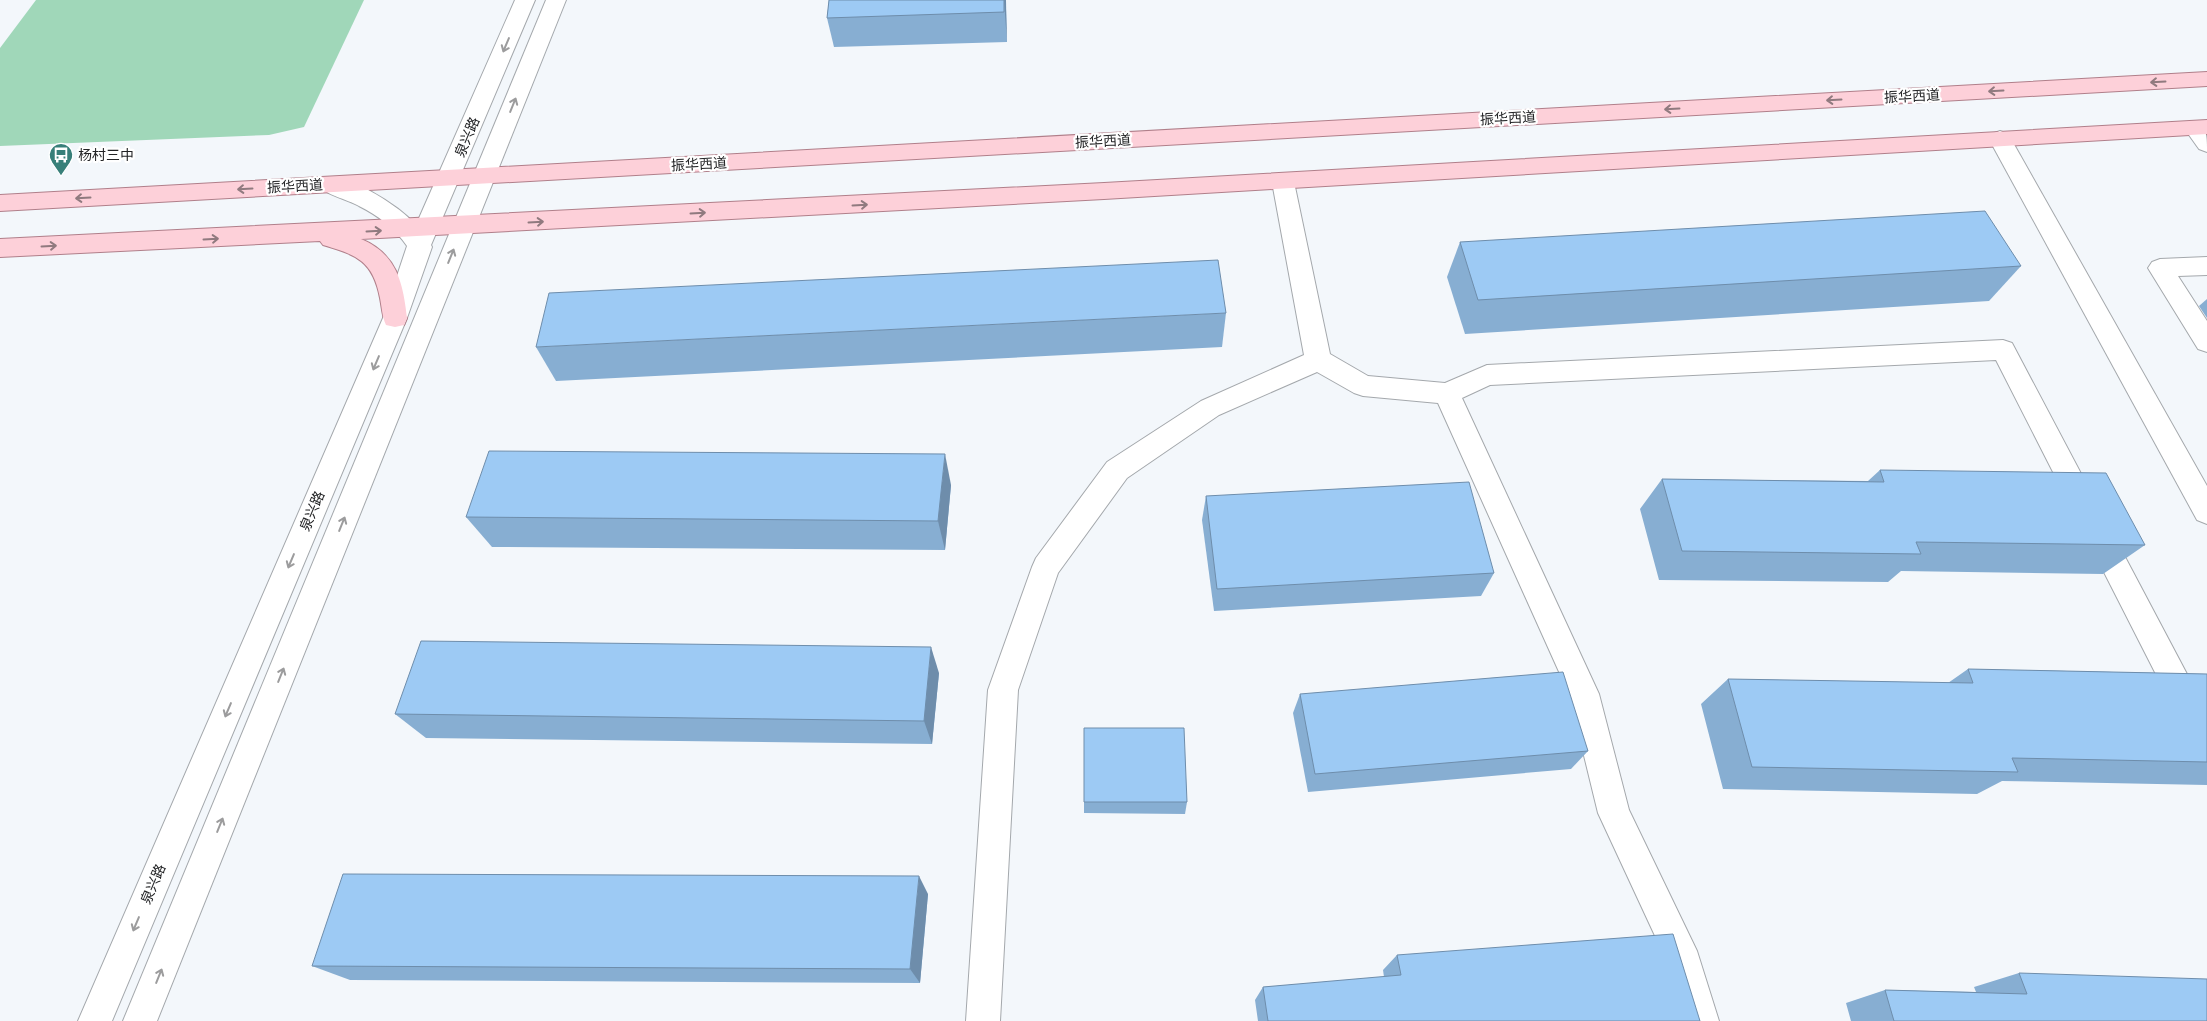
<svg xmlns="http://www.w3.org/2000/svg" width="2207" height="1021" font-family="'IBM Plex Serif','Noto Sans SC',serif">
<rect width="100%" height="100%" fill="#f3f7fb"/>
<!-- green -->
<polygon fill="#a0d7b9" points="36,0 364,0 304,127 269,135 0,146 0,48"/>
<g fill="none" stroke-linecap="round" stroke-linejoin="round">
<!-- minor casing -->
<g stroke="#a4a8ac" stroke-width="2">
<g id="minor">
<path d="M515 0H535L431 245 432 247 407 318 112 1021H78L383 318 407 246C395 228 377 215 359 206 347 199 324 195 318 184L321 178C346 171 399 206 416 225Z"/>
<polygon points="546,0 566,0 157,1021 123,1021"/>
<path d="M2195 121C2207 125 2207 137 2207 152L2199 149 2184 128 2187 123Z"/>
<polygon points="2000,131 2008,134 2011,139 2207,486 2207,524 2197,520 1989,139 1992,134"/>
<polygon points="1283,174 1291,176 1294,182 1330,354 1368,376 1445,383 1487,365 2003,340 2012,343 2207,712 2207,758 2196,753 1996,360 1490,385 1462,398 1599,694 1629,810 1697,951 1719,1021 1685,1021 1669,966 1598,813 1569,694 1438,403 1363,396 1354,393 1317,372 1219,415 1127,478 1058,573 1018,690 1000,1021 966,1021 988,690 1032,567 1036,558 1107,462 1201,401 1304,355 1272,182 1275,176"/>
<polygon points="2207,257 2207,275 2178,276 2207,321 2207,352 2198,349 2148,268 2152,262 2160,259"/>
</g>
</g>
<!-- major casing -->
<g stroke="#b07f8a" stroke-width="2">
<g id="major">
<polygon points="2207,72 2207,86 0,211 0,195"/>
<path d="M2207 120V134L1104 199 361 239C397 254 403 283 407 318L404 325 395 327 386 325C382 316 382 308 380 298 373 261 357 255 323 245L320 241 0 257V239L1104 183Z"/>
</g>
</g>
<!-- minor -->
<use href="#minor" fill="#fff" fill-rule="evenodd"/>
<!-- major -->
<use href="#major" fill="#fdd0d9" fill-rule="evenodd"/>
</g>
<!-- wall -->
<g fill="#87aed2">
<polygon points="829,0 1006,0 1007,42 834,47 827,18"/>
<polygon points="1460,242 2021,266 1989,301 1465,334 1447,277"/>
<polygon points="2207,299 2207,318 2199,306"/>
<polygon points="1226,313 1222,347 556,381 536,347"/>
<polygon points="1880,470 2145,545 2103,574 1901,571 1888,582 1659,580 1640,509 1662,479 1868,481"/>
<polygon points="951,485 945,550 492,547 466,517"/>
<polygon points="1206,496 1494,573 1481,596 1214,611 1202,520"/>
<polygon points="1968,669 2207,674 2207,785 2002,781 1977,794 1723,789 1701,704 1728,679 1948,683"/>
<polygon points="939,673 932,744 426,738 395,714"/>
<polygon points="1300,694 1588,751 1571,769 1308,792 1293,713"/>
<polygon points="1084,802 1187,802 1185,814 1084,813"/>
<polygon points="928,894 920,983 350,980 312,966"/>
<polygon points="1397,955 1700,1021 1258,1021 1255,1000 1263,987 1384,977 1383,970"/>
<polygon points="2019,973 2207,1021 1851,1021 1846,1003 1885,990 1976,992 1974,987"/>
</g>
<!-- shaded-wall -->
<g fill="#6e8dab">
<polygon points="1004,0 1006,0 1006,9 1007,42"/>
<polygon points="945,454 951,485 945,550 938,521"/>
<polygon points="931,647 939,673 932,744 924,721"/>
<polygon points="919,876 928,894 920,983 910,969"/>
</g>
<!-- building -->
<g fill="#9dcaf4" stroke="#6e8dab">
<polygon points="829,0 1004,0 1004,12 827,18"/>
<polygon points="1985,211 2021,266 1478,300 1460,242"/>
<polygon points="1218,260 1226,313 536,347 549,293"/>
<polygon points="489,451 945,454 938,521 466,517"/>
<polygon points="1880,470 2106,473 2145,545 1916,542 1921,554 1682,551 1662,479 1884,482"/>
<polygon points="1469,482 1494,573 1217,589 1206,496"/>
<polygon points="421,641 931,647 924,721 395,714"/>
<polygon points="1968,669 2207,674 2207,762 2012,758 2018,772 1752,767 1728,679 1973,683"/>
<polygon points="1563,672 1588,751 1315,774 1300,694"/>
<polygon points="1084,728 1184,728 1187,802 1084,802"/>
<polygon points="343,874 919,876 910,969 312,966"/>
<polygon points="1673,934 1700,1021 1268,1021 1263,987 1401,975 1397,955"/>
<polygon points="2019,973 2207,979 2207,1021 1894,1021 1885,990 2027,994"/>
</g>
<!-- one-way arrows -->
<defs><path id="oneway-shaft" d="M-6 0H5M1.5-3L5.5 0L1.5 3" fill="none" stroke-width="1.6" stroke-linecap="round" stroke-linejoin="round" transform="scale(1.25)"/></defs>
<g stroke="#9c9c9d">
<use href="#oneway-shaft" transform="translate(506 45) rotate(113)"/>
<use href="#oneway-shaft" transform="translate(513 105) rotate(-68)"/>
<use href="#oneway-shaft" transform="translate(451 256) rotate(-68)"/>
<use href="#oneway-shaft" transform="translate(376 363) rotate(113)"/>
<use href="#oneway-shaft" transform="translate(342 524) rotate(-68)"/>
<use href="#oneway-shaft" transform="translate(291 561) rotate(113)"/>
<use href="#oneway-shaft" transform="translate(281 675) rotate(-68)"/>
<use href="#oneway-shaft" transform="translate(228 710) rotate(113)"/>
<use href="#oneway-shaft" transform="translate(220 825) rotate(-68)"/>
<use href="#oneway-shaft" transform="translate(136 924) rotate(113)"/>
<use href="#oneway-shaft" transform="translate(159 976) rotate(-68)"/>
</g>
<g stroke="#907a7f">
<use href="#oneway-shaft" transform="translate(2158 82) rotate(177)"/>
<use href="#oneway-shaft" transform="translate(1996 91) rotate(177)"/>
<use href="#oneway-shaft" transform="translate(1834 100) rotate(177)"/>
<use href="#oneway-shaft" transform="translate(1672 109) rotate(177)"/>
<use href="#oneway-shaft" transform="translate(245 189) rotate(177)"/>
<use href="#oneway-shaft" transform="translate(83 198) rotate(177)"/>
<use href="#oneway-shaft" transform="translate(860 205) rotate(-3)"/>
<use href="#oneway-shaft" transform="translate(698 213) rotate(-3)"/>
<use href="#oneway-shaft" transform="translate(536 222) rotate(-3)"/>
<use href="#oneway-shaft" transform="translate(374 231) rotate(-3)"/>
<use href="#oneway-shaft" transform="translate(211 239) rotate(-3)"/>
<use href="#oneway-shaft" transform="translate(49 246) rotate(-3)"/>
</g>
<!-- icons -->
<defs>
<g id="bus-pin" transform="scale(1.25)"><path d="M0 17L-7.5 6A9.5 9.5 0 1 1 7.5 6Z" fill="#387f79" stroke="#fff"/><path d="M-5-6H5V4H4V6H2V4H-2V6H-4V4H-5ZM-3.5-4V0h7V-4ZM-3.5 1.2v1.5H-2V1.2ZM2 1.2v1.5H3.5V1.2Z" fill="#fff"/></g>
</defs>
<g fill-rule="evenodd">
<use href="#bus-pin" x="61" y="155"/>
</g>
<g text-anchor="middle" stroke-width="4.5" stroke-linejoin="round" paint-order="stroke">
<!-- street labels -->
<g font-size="14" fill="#222325" stroke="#fff">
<text transform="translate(1912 96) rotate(-3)" y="5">振华西道</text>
<text transform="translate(1508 118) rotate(-3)" y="5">振华西道</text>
<text transform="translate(467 137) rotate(-67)" y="5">泉兴路</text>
<text transform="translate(1103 141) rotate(-3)" y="5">振华西道</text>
<text transform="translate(699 164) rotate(-3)" y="5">振华西道</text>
<text transform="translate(295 186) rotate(-3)" y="5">振华西道</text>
<text transform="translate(312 511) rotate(-67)" y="5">泉兴路</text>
<text transform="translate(153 884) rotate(-67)" y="5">泉兴路</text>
</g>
<!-- poi labels -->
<g font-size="14" fill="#222325" stroke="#fff" text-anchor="start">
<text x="78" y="160">杨村三中</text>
</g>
</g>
</svg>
